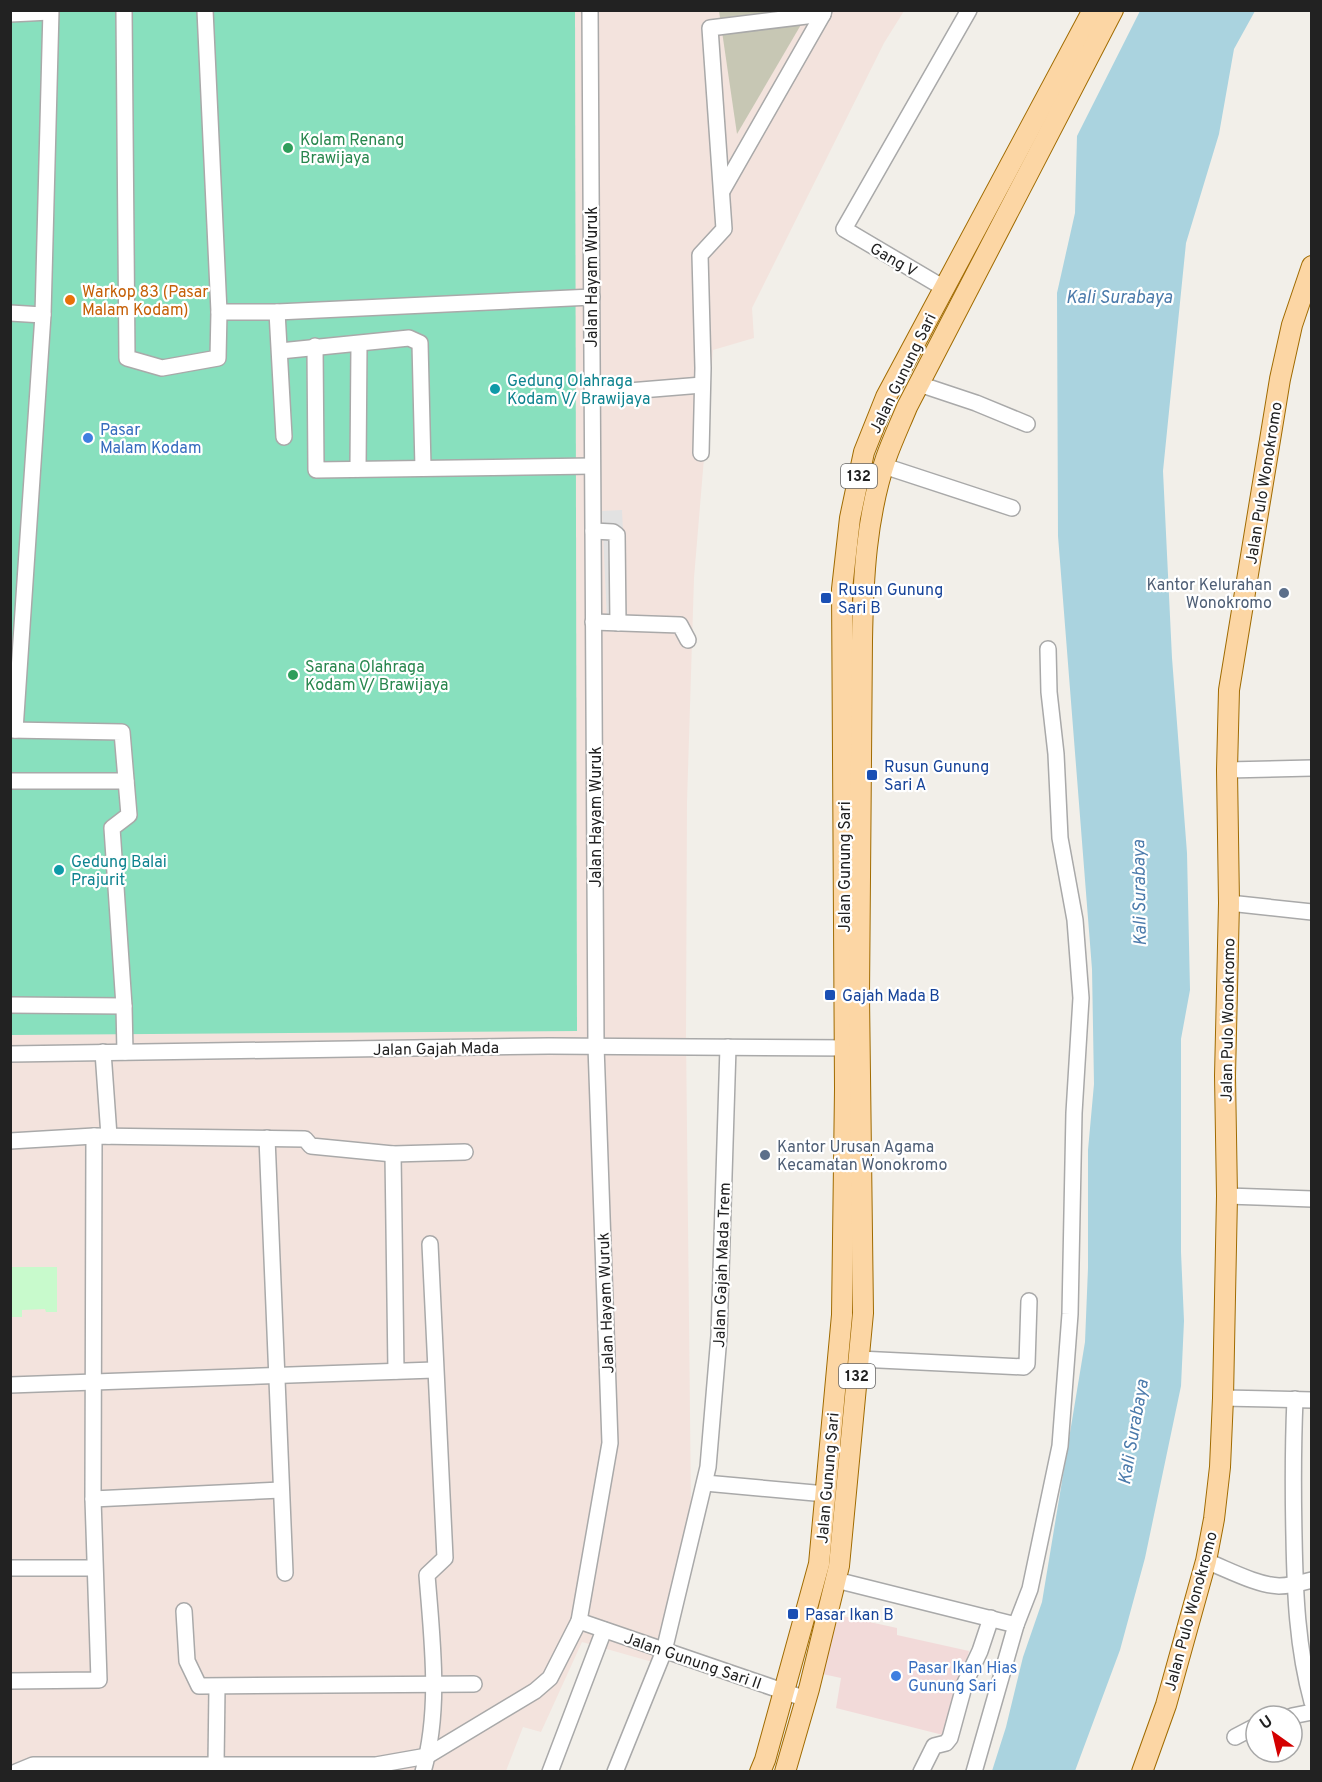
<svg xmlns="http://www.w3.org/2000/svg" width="1322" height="1782" font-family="Overpass,sans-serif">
<rect width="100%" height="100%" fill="#f2efe9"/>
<!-- commercial -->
<polygon fill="#f2dad9" points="833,1614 897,1628 897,1635 969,1651 947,1736 836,1708 841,1678 818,1673"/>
<!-- military -->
<polygon fill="#f3e3dd" points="11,11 904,11 884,43 752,308 754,338 713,350 694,578 687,802 686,1035 691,1509 663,1665 582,1642 541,1732 523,1727 506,1771 11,1772"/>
<!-- construction -->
<polygon fill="#c7c7b4" points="719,11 809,11 737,134"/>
<!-- park -->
<polygon fill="#c8facc" points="11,1267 57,1267 57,1312 46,1312 45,1309 22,1310 22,1317 11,1317"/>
<!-- pitch -->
<polygon fill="#88e0be" points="10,11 575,11 577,1031 11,1035"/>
<!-- parking -->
<polygon fill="#e2e2e2" points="622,510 627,619 607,620 602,511"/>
<!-- water -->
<polygon fill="#aad3df" points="1140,11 1255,11 1234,49 1219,134 1186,243 1163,471 1172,658 1187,853 1190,990 1181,1039 1181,1252 1184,1321 1181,1386 1145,1558 1120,1650 1075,1771 992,1771 1006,1727 1023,1657 1042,1602 1085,1342 1088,1268 1088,1150 1094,1084 1092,969 1058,536 1057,293 1075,213 1077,136"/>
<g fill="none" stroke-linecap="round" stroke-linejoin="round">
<!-- minor casing -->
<g stroke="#a9a9a9" stroke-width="18">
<g id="minor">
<polyline points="124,10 127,358 162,368 218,358 219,312 205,10"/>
<polyline points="10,14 50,12"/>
<polyline points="722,191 823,14"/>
<polyline points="944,288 844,229 969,10"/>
<polyline points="219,312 277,312 592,297"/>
<polyline points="277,312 284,437"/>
<polyline points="10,313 43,315"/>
<polyline points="315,346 316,470 592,466"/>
<polyline points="280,351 409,338 420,343 423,468"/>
<polyline points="919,384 976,403 1027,424"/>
<polyline points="592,394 702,385"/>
<polyline points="701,453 703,368 700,255 724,229 710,28 823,14 824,10"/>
<polyline points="884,466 1012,508"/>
<polyline points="358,469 359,345"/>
<polyline points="593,531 613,532 617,535 618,623"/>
<polyline points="593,622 680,625 688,640"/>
<polyline points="10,730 122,732 129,815 112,828 124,1006 125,1052"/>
<polyline points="15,730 43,315 51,10"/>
<polyline points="1227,770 1312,768"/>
<polyline points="10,781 126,781"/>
<polyline points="1229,903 1312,912"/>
<polyline points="10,1005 124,1006"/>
<polyline points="103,1052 109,1136"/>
<polyline points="10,1054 549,1046 853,1048"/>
<polyline points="267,1138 285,1573"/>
<polyline points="10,1141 94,1136 305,1139 311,1146 393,1154 465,1152"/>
<polyline points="393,1154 396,1371"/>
<polyline points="1227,1196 1312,1199"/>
<polyline points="859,1359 1024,1367 1027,1364 1029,1301"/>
<polyline points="10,1385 434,1370"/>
<polyline points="1223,1398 1312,1400"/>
<path d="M1295 1399C1293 1445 1293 1491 1294 1537 1295 1593 1297 1647 1312 1702"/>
<polyline points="705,1483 826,1494"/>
<polyline points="93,1499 281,1490"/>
<path d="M1206 1561C1227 1569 1256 1585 1279 1586 1290 1586 1301 1583 1312 1580"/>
<polyline points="10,1568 94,1568"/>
<polyline points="836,1580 1016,1625"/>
<polyline points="184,1611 187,1661 199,1686 474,1684"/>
<polyline points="579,1621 806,1699"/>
<polyline points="10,1681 99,1680 93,1499 94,1136"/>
<polyline points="1292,1716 1312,1712"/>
<polyline points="1235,1737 1256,1726"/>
<polyline points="216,1765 217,1687"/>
<polyline points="16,1772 33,1765 376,1765 427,1756 535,1691 550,1678 579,1621 610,1443 596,1046 590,10"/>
<path d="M423 1772C441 1708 432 1640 427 1575L445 1558 430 1244"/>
<polyline points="550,1772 604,1630"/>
<polyline points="615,1772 664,1651 708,1467 719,1336 728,1047"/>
<polyline points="921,1772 934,1746 946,1743 950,1738 965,1683 980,1651 991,1618"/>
<polyline points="974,1772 1016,1625 1030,1589 1060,1446 1070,1314 1074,1113 1081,998 1075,920 1060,838 1056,754 1049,692 1048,649"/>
</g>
</g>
<!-- major casing -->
<g stroke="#a06b00" stroke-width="22">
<g id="major">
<polyline points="760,1772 765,1760 819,1564 842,1315 845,1089 842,589 850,518 864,452 886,397 1093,10"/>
<path d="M785 1772 809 1689 839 1566 863 1313 859 996 862 641C863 579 866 517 886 458 892 441 900 424 907 407L1113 10"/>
<polyline points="1142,1772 1166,1705 1206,1561 1214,1519 1220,1467 1223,1398 1227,1196 1225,1076 1229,903 1227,770 1229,690 1280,379 1292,325 1312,266"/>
</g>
</g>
<!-- minor -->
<use href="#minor" stroke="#fff" stroke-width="15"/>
<!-- major -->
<use href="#major" stroke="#fcd6a4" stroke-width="20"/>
</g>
<!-- markers -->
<g fill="#2e9e5b" stroke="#fff" stroke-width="2">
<circle cx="288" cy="148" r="6"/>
<circle cx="293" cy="675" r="6"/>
</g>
<circle fill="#e8710a" stroke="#fff" stroke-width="2" cx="70" cy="300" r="6"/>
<g fill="#0f9aa8" stroke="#fff" stroke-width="2">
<circle cx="495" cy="389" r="6"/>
<circle cx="59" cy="870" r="6"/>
</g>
<g fill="#3f7fe0" stroke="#fff" stroke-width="2">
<circle cx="88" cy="438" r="6"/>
<circle cx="896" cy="1676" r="6"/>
</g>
<g fill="#5c6f8a" stroke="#fff" stroke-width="2">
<circle cx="1284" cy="593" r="6"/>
<circle cx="765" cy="1155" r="6"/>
</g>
<g fill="#1a4fb4" stroke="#fff" stroke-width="2">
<rect x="820" y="592" width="12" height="12" rx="3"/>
<rect x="866" y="769" width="12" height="12" rx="3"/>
<rect x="824" y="989" width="12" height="12" rx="3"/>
<rect x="787" y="1608" width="12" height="12" rx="3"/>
</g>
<g text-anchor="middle" stroke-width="4.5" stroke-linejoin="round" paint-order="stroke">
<!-- shield labels -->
<g fill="#fff" stroke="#646464" stroke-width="1.5">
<rect x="841" y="464" width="36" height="24" rx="4.5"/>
<rect x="839" y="1364" width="36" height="24" rx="4.5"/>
</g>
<g font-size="15" font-weight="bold" fill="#222">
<text x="859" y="481">132</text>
<text x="857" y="1381">132</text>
</g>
<!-- leisure labels -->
<g font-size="16" fill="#27864d" stroke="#fff" text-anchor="start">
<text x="300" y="145">Kolam Renang<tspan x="300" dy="18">Brawijaya</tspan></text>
<text x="305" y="672">Sarana Olahraga<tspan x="305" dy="18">Kodam V/ Brawijaya</tspan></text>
</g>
<!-- street labels -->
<g font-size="16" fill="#222" stroke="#fff">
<text transform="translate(894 259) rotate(30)" y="6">Gang V</text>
<text transform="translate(591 277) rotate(-90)" y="6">Jalan Hayam Wuruk</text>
<text transform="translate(902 373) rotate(-64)" y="6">Jalan Gunung Sari</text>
<text transform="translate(1263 483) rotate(-81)" y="6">Jalan Pulo Wonokromo</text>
<text transform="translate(595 817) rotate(-90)" y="6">Jalan Hayam Wuruk</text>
<text transform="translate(844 867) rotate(-90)" y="6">Jalan Gunung Sari</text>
<text transform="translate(1227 1020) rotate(-89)" y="6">Jalan Pulo Wonokromo</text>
<text transform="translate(436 1048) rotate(-1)" y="6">Jalan Gajah Mada</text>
<text transform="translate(721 1265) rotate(-88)" y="6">Jalan Gajah Mada Trem</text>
<text transform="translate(605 1303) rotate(-92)" y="6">Jalan Hayam Wuruk</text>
<text transform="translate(827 1478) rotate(-85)" y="6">Jalan Gunung Sari</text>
<text transform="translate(1190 1611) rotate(-75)" y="6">Jalan Pulo Wonokromo</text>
<text transform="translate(693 1660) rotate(19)" y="6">Jalan Gunung Sari II</text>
</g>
<!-- food labels -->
<g font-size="16" fill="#c56008" stroke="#fff" text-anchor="start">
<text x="82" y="297">Warkop 83 (Pasar<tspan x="82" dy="18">Malam Kodam)</tspan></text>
</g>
<!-- culture labels -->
<g font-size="16" fill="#0d838f" stroke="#fff" text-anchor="start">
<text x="507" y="386">Gedung Olahraga<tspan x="507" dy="18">Kodam V/ Brawijaya</tspan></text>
<text x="71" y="867">Gedung Balai<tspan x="71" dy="18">Prajurit</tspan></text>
</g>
<!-- shop labels -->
<g font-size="16" fill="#366cbe" stroke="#fff" text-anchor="start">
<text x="100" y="435">Pasar<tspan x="100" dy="18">Malam Kodam</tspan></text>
<text x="908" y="1673">Pasar Ikan Hias<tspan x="908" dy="18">Gunung Sari</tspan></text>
</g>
<!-- service labels -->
<g font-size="16" fill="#4e5e75" stroke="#fff" text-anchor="end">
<text x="1272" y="590">Kantor Kelurahan<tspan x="1272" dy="18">Wonokromo</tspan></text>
<text x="777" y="1152" text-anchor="start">Kantor Urusan Agama<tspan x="777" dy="18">Kecamatan Wonokromo</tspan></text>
</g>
<!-- transit labels -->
<g font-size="16" fill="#164399" stroke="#fff" text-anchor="start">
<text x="838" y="595">Rusun Gunung<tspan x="838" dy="18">Sari B</tspan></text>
<text x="884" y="772">Rusun Gunung<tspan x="884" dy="18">Sari A</tspan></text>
<text x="842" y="1001">Gajah Mada B</text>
<text x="805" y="1620">Pasar Ikan B</text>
</g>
<!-- water labels -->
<g font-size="18" font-style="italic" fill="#4a7aab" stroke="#fff">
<text x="1119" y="303">Kali Surabaya</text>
<text transform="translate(1139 893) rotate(-91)" y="6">Kali Surabaya</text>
<text transform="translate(1133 1432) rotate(-80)" y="6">Kali Surabaya</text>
</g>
</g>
<!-- border -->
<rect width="1322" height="1782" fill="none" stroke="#222222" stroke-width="24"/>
<!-- north arrow -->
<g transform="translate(1274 1734) rotate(326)"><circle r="28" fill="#ffffff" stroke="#a7a7a7" stroke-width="1.5"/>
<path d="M0-4.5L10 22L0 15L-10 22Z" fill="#d40000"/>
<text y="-9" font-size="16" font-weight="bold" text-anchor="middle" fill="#222222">U</text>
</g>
</svg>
